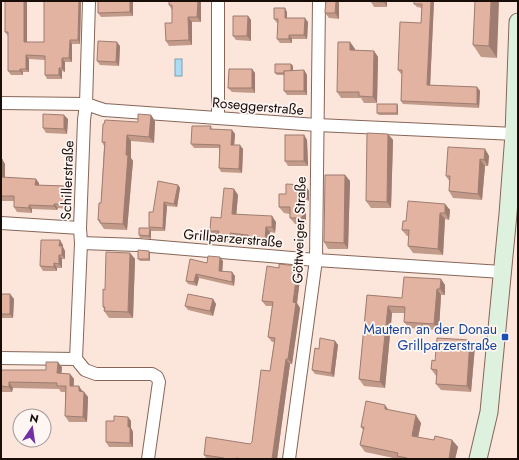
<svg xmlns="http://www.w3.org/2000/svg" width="519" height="460" font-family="Jost,sans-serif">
<rect width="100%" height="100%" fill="#fce6dc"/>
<!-- water -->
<rect fill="#abdcf3" stroke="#7f9eac" x="175" y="59" width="7" height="17"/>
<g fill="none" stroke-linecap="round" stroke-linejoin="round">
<!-- street casing -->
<g stroke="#866658" stroke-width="14">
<g id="street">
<polyline points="1,103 86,104 104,110 317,125 514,134"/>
<polyline points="218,117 218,1"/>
<polyline points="1,223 80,228"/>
<polyline points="81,243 138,245 316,260 502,272"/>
<polyline points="1,358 76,359 85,370 96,374 152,374 157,377 159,382 148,459"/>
<polyline points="76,359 81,243 80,228 84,120 86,104 89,1"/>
<polyline points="289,459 316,260 319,1"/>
</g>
</g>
<!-- secondary casing -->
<g stroke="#866658" stroke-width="19">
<polyline id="secondary" points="478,459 489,412 508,214 514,134 518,22"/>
</g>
<!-- street -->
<use href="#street" stroke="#fff" stroke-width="12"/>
<!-- secondary -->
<use href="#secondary" stroke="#def0de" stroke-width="17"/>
</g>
<!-- wall -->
<g fill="#c29a8a">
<polygon points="27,1 27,42 44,42 81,1 80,44 72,44 72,62 65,62 65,72 62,71 62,79 47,79 45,75 45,60 29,59 29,72 23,72 23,75 11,75 8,71 8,36 5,32"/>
<polygon points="133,1 133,16 101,17 98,13"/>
<polygon points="169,1 200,1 201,2 201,22 192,22 192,45 169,46 166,41 172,23 172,10 169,5"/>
<polygon points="326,1 387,1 387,7 374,7 371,2 339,2 339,19 329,18 325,13"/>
<polygon points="414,1 434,1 430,85 477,87 480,91 479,108 403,104 401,101 402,74 401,74 398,70 421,23 422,8 417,7 414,4"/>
<polygon points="475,1 497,58 481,57 473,45"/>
<polygon points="287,12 287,18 308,22 307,39 292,39 292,43 280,43 277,39 278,23 277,23 274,19"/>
<polygon points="248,16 251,20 251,41 236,40 233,36"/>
<polygon points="350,42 355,49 355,50 374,51 378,57 377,103 364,103 361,98 341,98 337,92"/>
<polygon points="120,46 119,66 100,65 97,61"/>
<polygon points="291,64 293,66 293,71 304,70 307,75 307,95 287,95 284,91 284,75 277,75 275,73"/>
<polygon points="252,69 255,73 255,93 232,92 228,88"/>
<polygon points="397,104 398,106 398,115 379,115 377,113"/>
<polygon points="151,115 155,121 154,143 131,141 131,158 133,161 127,230 104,229 98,220 101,203 104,146 102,142"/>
<polygon points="68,119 67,134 46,133 43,128"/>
<polygon points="211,126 212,129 232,130 235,134 234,145 243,149 242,173 221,172 219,168 219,148 194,148 191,144"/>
<polygon points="388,134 393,140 391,208 371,208 366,201"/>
<polygon points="304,135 307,140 308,166 288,166 285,161"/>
<polygon points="485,149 489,156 488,166 485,166 482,200 453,198 449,191 450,182 446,176"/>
<polygon points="1,159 2,159 5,164 5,178 39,183 39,185 65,186 69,191 68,209 58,208 57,210 32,209 32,213 17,212 14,207 14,201 1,201"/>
<polygon points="345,175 350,181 348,249 328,249 324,242"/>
<polygon points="178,185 180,188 177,207 167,206 165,231 151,231 151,239 140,238 139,235 150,228 149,227 153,212"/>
<polygon points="305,185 309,191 309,201 306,200 306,224 295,224 290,218 290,214 284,213 279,207 286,194"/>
<polygon points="234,189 238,195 236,214 276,222 275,233 270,232 269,246 251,244 248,240 234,239 234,243 222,241 219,237 213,236 210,231 221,218"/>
<polygon points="445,204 450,210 449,220 445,219 443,255 413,253 408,246 409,236 407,236 402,230 406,221"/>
<polygon points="63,245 63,247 65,251 65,259 62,259 62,268 57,268 57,271 43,271 40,266"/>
<polygon points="130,253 135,259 133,318 109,318 104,311 104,309 103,307 105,290"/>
<polygon points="150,254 150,261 140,261 138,259"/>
<polygon points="223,261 222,271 235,276 234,286 199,278 197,286 188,284 186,281 207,263"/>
<polygon points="298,266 301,271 297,303 300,308 292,364 290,364 277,459 207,459 204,455 250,444 252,442 270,371 274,342 272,342 268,337 272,306 266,306 262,301 279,268"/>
<polygon points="441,279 445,285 445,295 441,295 439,330 409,328 404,322 405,313 392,313 385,388 364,386 359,379 367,295 402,298"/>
<polygon points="1,294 10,294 14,299 13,318 1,318"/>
<polygon points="213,299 216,304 213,316 188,310 185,306"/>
<polygon points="335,341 338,345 334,377 315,374 312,370 319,349"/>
<polygon points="475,346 471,392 441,390 436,384 437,376 436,376 431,369 435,361"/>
<polygon points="62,367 61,373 70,374 74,379 74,386 83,391 88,397 87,422 69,422 65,416 65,392 61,392 59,389 13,388 12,392 1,392 1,370 46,370"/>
<polygon points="389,410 421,423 418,437 434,440 452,440 458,447 455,459 398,459 365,452 360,445 363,430 361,427"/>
<polygon points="128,417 131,421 131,428 133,432 133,447 109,447 106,442 114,421"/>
</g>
<!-- shaded-wall -->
<g fill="#9e7d70">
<polygon points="24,1 27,1 27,45 24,42"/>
<polygon points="79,1 81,1 80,44 78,40"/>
<polygon points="130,1 133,1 133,16 130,12"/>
<polygon points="198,1 200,1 201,2 201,22 197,17"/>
<polygon points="336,1 339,1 339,19 335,13"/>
<polygon points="384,1 387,1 387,7 384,2"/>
<polygon points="431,1 434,1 430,88 427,85"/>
<polygon points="491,1 499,1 497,58 489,46"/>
<polygon points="285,8 287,12 287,22 285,18"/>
<polygon points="248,16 251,20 251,41 247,36"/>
<polygon points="188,17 192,22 192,45 189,40"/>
<polygon points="305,18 308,22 307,39 304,35"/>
<polygon points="289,35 292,39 292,43 289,39"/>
<polygon points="70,40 72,44 72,62 69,58"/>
<polygon points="117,42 120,46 119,66 116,62"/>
<polygon points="350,42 355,49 355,56 350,50"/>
<polygon points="374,51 378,57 377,103 373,97"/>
<polygon points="26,55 29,59 29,72 26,69"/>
<polygon points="62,58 65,62 65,72 62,68"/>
<polygon points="291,64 293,66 293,75 291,73"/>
<polygon points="59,68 62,71 62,79 59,75"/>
<polygon points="20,69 23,72 23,75 20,71"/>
<polygon points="252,69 255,73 255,93 252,88"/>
<polygon points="304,70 307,75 307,95 304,91"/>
<polygon points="477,87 480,91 479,108 477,104"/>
<polygon points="397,104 398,106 398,115 397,113"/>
<polygon points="64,115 68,119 67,134 64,129"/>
<polygon points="151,115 155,121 154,143 149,137"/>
<polygon points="232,130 235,134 234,148 231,145"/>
<polygon points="388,134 393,140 391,208 387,202"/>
<polygon points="127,135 131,141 131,158 133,161 127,230 123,224"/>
<polygon points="304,135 307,140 308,166 304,161"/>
<polygon points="240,145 243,149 242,173 239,169"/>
<polygon points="485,149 489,156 488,166 484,160"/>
<polygon points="2,159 5,164 5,182 2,177"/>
<polygon points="480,159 485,166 482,200 478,194"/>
<polygon points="345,175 350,181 348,249 344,243"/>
<polygon points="36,179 39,183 39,190 35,185"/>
<polygon points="178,185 180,188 177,207 174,204"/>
<polygon points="305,185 309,191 309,201 305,194"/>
<polygon points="65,186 69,191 68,209 64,204"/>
<polygon points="234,189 238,195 236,219 232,214"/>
<polygon points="302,194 306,200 306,224 302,218"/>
<polygon points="164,202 167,206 165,231 163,228"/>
<polygon points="54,204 58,208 57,210 54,206"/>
<polygon points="445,204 450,210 449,220 445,213"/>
<polygon points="29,205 32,209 32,213 29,208"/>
<polygon points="440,213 445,219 443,255 438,249"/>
<polygon points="272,216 276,222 275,233 272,227"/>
<polygon points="266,227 270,232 269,246 265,240"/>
<polygon points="150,228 151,231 151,239 149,236"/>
<polygon points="230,233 234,239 234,243 230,237"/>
<polygon points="60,240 63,245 63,247 65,251 65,259 62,255 59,246"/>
<polygon points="149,251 150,254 150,261 149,259"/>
<polygon points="130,253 135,259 133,318 128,312"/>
<polygon points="59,255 62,259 62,268 59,264"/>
<polygon points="220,257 223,261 222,275 219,271"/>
<polygon points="54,263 57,268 57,271 54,267"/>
<polygon points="298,266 301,271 297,303 300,308 292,364 288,359 293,302"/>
<polygon points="232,272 235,276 234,286 232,282"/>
<polygon points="196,274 199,278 197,286 194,282"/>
<polygon points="441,279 445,285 445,295 440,289"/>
<polygon points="437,289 441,295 439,330 434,324"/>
<polygon points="10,294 14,299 13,318 10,314"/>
<polygon points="213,299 216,304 213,316 210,311"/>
<polygon points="388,306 392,313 385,388 380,382"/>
<polygon points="470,340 475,346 471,392 467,386"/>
<polygon points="335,341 338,345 334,377 331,373"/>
<polygon points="286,359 290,364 277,459 272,459"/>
<polygon points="58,362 62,367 61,379 57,373"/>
<polygon points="70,374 74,379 73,391 70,386"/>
<polygon points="9,382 13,388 12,392 9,387"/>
<polygon points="79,386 83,392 79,391"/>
<polygon points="84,392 88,397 87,422 83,417"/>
<polygon points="385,405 390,412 385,409"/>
<polygon points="416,415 421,423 417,443 412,436"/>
<polygon points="128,417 131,421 131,428 133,432 133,447 130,443 128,427"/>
<polygon points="452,440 458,447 455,459 449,459"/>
</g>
<!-- building -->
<g fill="#e1b3a0" stroke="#9e7d70">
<polygon points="5,1 24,1 24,42 44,42 44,1 79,1 78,40 70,40 69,58 62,58 62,68 59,68 59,75 45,75 45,56 26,55 26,69 20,69 20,71 8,71 8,32 5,32"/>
<polygon points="98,1 130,1 130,12 98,13"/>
<polygon points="169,1 198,1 197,17 188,17 189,40 166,41 165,23 172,23 172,5 169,5"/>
<polygon points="326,1 336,1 335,13 325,13"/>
<polygon points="370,1 384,1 384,2"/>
<polygon points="414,1 431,1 427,85 477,87 477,104 401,101 402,70 398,70 400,22 421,23 422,4 414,4"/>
<polygon points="475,1 491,1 489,46 473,45"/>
<polygon points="274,8 285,8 285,18 305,18 304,35 289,35 289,39 277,39 278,19 274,19"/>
<polygon points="233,16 248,16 247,36 233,36"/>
<polygon points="98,41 117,42 116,62 97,61"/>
<polygon points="338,42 350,42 350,50 374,51 373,97 359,96 359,92 337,92"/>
<polygon points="275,64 291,64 291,71 284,71 284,73 275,73"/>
<polygon points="229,69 252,69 252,88 228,88"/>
<polygon points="304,70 304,91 284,91 284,71"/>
<rect x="377" y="104" width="20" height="9"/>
<polygon points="43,114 64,115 64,129 43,128"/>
<polygon points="138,114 151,115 149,137 127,135 126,155 128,155 123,224 100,223 100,220 98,220 99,203 101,203 105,142 102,142 103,124 104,124 105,120 138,122"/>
<polygon points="192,126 211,126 210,129 232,130 231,145 240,145 239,169 219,168 220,145 191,144"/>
<polygon points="367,133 388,134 387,202 366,201"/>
<rect x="285" y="135" width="19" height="26"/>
<polygon points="448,147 485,149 484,160 480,159 478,194 449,191 450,176 446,176"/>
<polygon points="1,159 2,159 2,177 36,179 35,185 65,186 64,204 54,204 54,206 29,205 29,208 14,207 14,196 1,196"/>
<polygon points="325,175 345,175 344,243 324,242"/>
<polygon points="158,181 178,185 174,204 164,202 163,228 149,227 149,212 153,212"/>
<polygon points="286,184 305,185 305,194 302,194 302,218 290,218 290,207 279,207 279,194 286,194"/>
<polygon points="224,188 234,189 232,214 272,216 272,227 266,227 265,240 248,239 248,235 230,233 230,237 218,236 219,231 210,231 211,217 221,218"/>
<polygon points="408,201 445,204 445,213 440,213 438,249 408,246 409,230 402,230 403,221 406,221"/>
<polygon points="139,228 150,228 149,236 139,235"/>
<polygon points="41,240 60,240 59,246 62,246 62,255 59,255 59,264 54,263 54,267 40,266"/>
<polygon points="138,250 149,251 149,259 138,259"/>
<polygon points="106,252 130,253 128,312 104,311 105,307 103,307 103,289 105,290"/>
<polygon points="208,256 220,257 219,271 232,272 232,282 196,274 194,282 186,281 190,259 207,263"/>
<polygon points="279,264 298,266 293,302 296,303 288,359 286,359 272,459 243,459 236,458 236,459 224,459 224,458 204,455 206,437 250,444 252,442 261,370 270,371 275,338 268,337 273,302 262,301 267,266 279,268"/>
<polygon points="404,277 441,279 440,289 437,289 434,324 404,322 405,307 388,306 380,382 359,379 367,295 402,298"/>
<rect x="1" y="294" width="9" height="20"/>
<polygon points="188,294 213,299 210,311 185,306"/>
<polygon points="320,338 335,341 331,373 312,370 315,348 319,349"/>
<polygon points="437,338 470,340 467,386 436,384 437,370 431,369 432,360 435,361"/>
<polygon points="46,362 58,362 57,373 70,374 70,386 79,386 79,391 84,392 83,417 65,416 66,386 57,386 57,383 9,382 9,387 1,386 1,370 46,370"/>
<polygon points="366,401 385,405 385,409 416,415 412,436 434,440 435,436 452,440 449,459 407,459 407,458 397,456 398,453 360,445 364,427 361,427"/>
<polygon points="114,416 128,417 128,427 130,427 130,443 106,442 106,421 114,421"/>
</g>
<!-- markers -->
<rect fill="#1a4fb4" stroke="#fef6f3" stroke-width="1.5" x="501" y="333" width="8" height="8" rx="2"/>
<g text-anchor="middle" stroke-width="3.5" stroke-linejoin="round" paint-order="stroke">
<!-- street labels -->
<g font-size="14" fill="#190d08" stroke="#fef6f3">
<text transform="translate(258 106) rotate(5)" y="5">Roseggerstraße</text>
<text transform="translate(67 180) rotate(-88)" y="5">Schillerstraße</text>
<text transform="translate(299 230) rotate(-88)" y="5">Göttweiger Straße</text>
<text transform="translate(233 238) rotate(5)" y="5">Grillparzerstraße</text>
</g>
<!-- transit labels -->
<g font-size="14" fill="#164399" stroke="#fef6f3" text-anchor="end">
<text x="497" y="334">Mautern an der Donau<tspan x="497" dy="16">Grillparzerstraße</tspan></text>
</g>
</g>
<!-- border -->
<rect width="519" height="460" fill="none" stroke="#190d08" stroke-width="4"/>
<!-- north arrow -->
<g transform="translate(32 428) rotate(13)"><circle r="19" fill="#fef6f3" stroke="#a29995"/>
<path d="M0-3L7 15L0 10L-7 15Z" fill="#7230a4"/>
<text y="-6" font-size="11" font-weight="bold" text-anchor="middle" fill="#190d08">N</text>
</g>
</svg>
